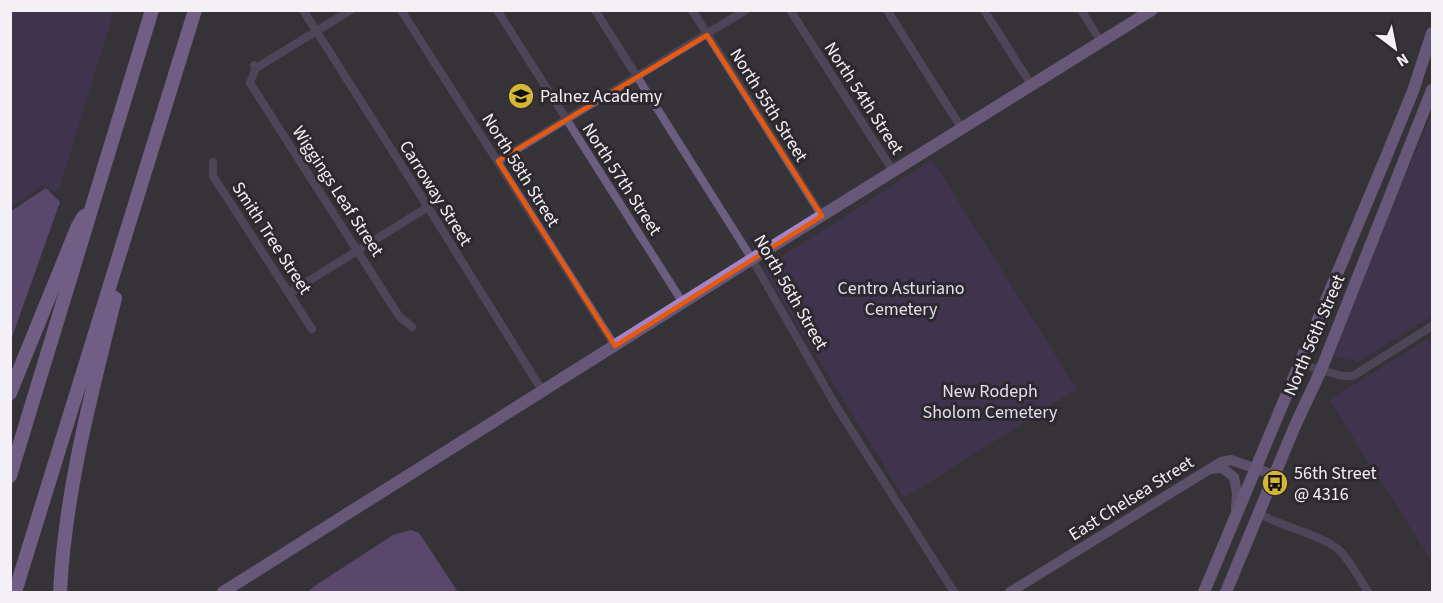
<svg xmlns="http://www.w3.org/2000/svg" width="1443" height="603" font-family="'Source Sans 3',sans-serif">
<rect width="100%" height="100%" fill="#363339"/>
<!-- green -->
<g fill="#4c3366">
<polygon points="11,10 114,11 59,189 54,192 47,186 44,185 11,207"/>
<polygon points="1432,112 1432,316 1358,362 1331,355"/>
<polygon points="932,160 1077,389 904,498 763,269"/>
<polygon points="1432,336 1432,561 1329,400"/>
</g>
<!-- water -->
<g fill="#8460ac">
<polygon points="46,188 60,202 11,340 11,211"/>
<polygon points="411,530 419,533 458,592 308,592 313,587 393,535"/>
</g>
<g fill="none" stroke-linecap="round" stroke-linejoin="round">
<!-- street -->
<g stroke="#6c5e7e" stroke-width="8">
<polyline points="303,10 428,207 543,392"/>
<polyline points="401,10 615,346"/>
<polyline points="497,10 683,303"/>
<polyline points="595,10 752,259 836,406 954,592"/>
<polyline points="692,10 822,216"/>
<polyline points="790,10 893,171"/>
<polyline points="887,10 962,129"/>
<polyline points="984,10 1032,86"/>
<polyline points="1081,10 1101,42"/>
<polyline points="254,65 256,68 351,10"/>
<polyline points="256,68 250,83 399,316 412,327"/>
<polyline points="498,161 746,10"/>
<polyline points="213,162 213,176 312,329"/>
<polyline points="289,293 428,207"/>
<polyline points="1301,364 1342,376 1353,376 1432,326"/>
<path d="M1258 513C1282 527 1320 534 1339 550 1351 561 1359 579 1368 592"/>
</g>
<!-- secondary -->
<g stroke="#8b74a7" stroke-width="10">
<polyline points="1211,469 1222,468 1234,477 1237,493 1236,509"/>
<polyline points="1010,592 1221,462 1231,460 1274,475"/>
</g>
<!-- primary -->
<g stroke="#a384c7" stroke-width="12">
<polyline points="223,592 752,259 1152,10"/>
<polyline points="1204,592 1386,157 1413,91 1432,33"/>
<polyline points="1226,592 1294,428 1321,370 1432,90"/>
</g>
<!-- highway -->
<g stroke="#b893e3" stroke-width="14">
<polyline points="10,393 78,226 84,216"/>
<polyline points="10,476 152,10"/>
<polyline points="15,592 195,10"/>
<path d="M60 592C65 492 91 395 115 298"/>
</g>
</g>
<!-- marked area -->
<path d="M0 0H1443V603H0ZM707 35 822 216 615 346 498 161Z" fill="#363339" fill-opacity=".55" fill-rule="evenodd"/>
<path fill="none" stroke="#e8590c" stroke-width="4.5" stroke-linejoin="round" d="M707 35 822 216 615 346 498 161Z"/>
<!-- icons -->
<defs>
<g id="school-disc" transform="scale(1.35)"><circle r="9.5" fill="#d5b535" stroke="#2c292f"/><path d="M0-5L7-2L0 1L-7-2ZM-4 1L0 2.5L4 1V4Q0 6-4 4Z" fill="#111"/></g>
<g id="bus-disc" transform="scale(1.35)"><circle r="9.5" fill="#d5b535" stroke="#2c292f"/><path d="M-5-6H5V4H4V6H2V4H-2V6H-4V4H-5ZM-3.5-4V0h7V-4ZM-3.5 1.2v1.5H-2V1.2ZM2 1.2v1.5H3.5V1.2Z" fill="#111"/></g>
</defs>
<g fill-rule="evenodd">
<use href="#school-disc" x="521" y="96"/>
<use href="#bus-disc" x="1275" y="483"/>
</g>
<g text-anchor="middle" stroke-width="6" stroke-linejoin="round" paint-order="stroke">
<!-- poi labels -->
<g font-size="18" fill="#f3f1f5" stroke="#2c292f" text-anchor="start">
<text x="540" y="102">Palnez Academy</text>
<text x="1294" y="479">56th Street<tspan x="1294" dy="21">@ 4316</tspan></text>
</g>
<!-- street labels -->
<g font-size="18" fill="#f3f1f5" stroke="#2c292f">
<text transform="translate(864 98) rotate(57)" y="6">North 54th Street</text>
<text transform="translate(769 105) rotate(58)" y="6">North 55th Street</text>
<text transform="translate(521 170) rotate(58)" y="6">North 58th Street</text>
<text transform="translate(622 179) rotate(57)" y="6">North 57th Street</text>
<text transform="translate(338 191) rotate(57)" y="6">Wiggings Leaf Street</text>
<text transform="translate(436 193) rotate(58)" y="6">Carroway Street</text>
<text transform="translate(272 238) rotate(57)" y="6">Smith Tree Street</text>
<text transform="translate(791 292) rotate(60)" y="6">North 56th Street</text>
<text transform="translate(1314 335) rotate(-67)" y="6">North 56th Street</text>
<text transform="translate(1131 498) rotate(-32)" y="6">East Chelsea Street</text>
</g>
<!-- park labels -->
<g font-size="18" fill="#e4dcf0" stroke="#2c292f">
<text x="901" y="294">Centro Asturiano<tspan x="901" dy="21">Cemetery</tspan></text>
<text x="990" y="397">New Rodeph<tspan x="990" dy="21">Sholom Cemetery</tspan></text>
</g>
</g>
<!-- border -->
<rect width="1443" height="603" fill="none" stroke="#f3f1f5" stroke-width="24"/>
<!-- north arrow -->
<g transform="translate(1395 48) rotate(148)" stroke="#2c292f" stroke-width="4.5" paint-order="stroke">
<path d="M0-4.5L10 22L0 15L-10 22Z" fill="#f3f1f5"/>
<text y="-9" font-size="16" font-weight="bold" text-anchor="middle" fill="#f3f1f5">N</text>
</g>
</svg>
